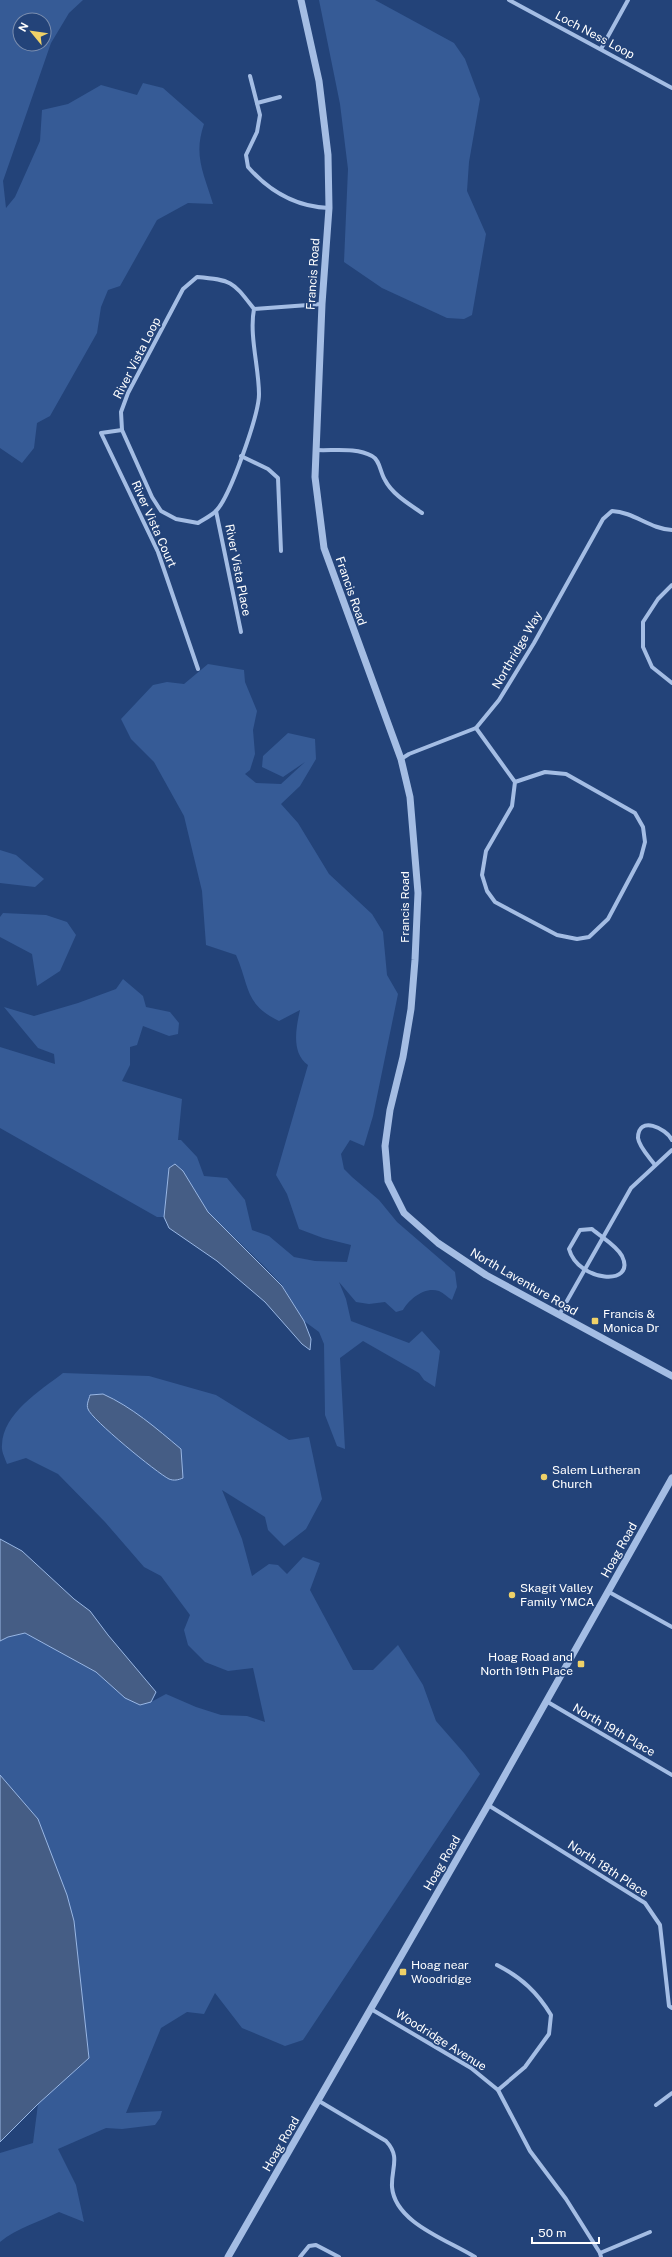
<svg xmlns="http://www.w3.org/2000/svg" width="672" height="2257" font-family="'Public Sans',sans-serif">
<rect width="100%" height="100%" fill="#234379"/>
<!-- green -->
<g fill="#365b96" fill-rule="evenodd">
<path d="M0 0H83L69 13 51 43 3 181 6 208 15 197 40 141 42 110 68 104 101 85 137 95 143 83 163 88 204 124C193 156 204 173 213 204L188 203 157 220 120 286 108 290 101 307 97 333 50 416 37 423 34 448 22 463 0 448ZM20 20H44V44H20Z"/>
<polygon points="319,0 375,0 454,43 465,59 480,99 469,162 467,191 486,234 472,315 464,319 447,318 382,288 344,262 348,169 340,104"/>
<path d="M208 664 244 670 245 682 257 711 253 730 255 754 250 770 245 774 256 783 281 784 305 762 283 777 262 767 263 756 288 733 315 739 316 759 300 786 281 804 298 823 329 874 372 914 383 932 387 975 398 994 373 1116 364 1146 350 1140 341 1154 344 1169 352 1177 379 1200 397 1222 455 1272 457 1287 452 1300C448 1298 444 1293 439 1291 425 1286 409 1299 403 1310L396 1312 385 1302 369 1304 356 1302 339 1282 346 1299 351 1321 409 1343 422 1331 440 1351 435 1387 424 1380 419 1373 363 1341 340 1358 345 1449 337 1446 325 1415 324 1344 319 1332 304 1321 282 1285 265 1267 208 1212 183 1171 175 1164 169 1168 164 1217H157L0 1128V1047L55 1064 54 1054 38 1048 4 1007 34 1016 78 1003 116 989 123 979 143 996 146 1007 170 1012 179 1023 178 1034 169 1036 143 1026 137 1045 130 1047V1065L122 1081 182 1099 178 1140H181L197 1157 204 1176 227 1178 245 1200 252 1230 269 1236 294 1257 315 1261 347 1262 351 1245 323 1238 299 1229 287 1194 276 1175 308 1065C291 1053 296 1028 300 1010L279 1021C244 1004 250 987 236 955L206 945 202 891 184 816 154 762 131 739 121 719 153 685 167 682 184 684Z"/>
<polygon points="0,850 16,855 44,879 35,887 0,883"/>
<polygon points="3,913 46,915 67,922 76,935 60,971 37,986 32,954 0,937 0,917"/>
<path d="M63 1373 149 1376 216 1395 289 1440 309 1437 322 1499 306 1529 284 1546 268 1530 265 1517 222 1490 242 1539 252 1576 269 1564 278 1565 287 1574 303 1557 320 1563 310 1590 353 1670H373L398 1645 423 1685 436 1721 464 1753 480 1774 303 2040 285 2046 242 2028 215 1993 204 2014 187 2012 161 2028 126 2113 162 2111 160 2118 155 2125 122 2129 106 2128 58 2149 76 2185 84 2222 59 2212C39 2222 17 2228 0 2242V2153L33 2143 38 2104 89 2058 74 1921 38 1819 0 1775V1641L8 1637 25 1633 96 1672 125 1698 151 1702 166 1694 196 1707 221 1715 247 1716 265 1722 253 1668 228 1671 205 1662 188 1645 184 1630 190 1615 161 1576 144 1567 105 1522 58 1474 26 1458 7 1464C5 1458 1 1451 2 1445 3 1413 40 1391 63 1373Z"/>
</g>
<!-- water -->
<g fill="#455d85" stroke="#99b7e5">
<polygon points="175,1164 183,1171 208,1212 282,1286 304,1321 311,1339 310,1350 302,1344 265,1302 217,1261 169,1228 164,1217 169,1168"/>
<path d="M103 1394C132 1407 156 1428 181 1449L183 1478C178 1480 174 1481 169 1479 157 1473 91 1419 88 1409 86 1405 89 1399 90 1395Z"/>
<polygon points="0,1539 22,1551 74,1599 90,1611 108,1635 156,1692 151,1702 140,1705 125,1698 96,1672 25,1633 8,1637 0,1641"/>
<polygon points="0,1775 38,1819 67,1895 74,1921 89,2058 38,2104 0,2142"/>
</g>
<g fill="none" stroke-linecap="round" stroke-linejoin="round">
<!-- minor -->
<g stroke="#a4bde4" stroke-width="4">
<polyline points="509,0 672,88"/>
<polyline points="601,49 628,0"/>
<path d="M250 76 260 115 257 132 246 155 248 167C270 192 296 207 329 208"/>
<polyline points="257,103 280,97"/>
<path d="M254 309C249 335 259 368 259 394 259 414 230 497 216 511 211 516 204 519 198 523L176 519 161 511 152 497 122 430 121 412 128 393 183 289 197 277C233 280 233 282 254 309L322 304"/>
<polyline points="122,430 101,433 158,552 198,669"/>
<path d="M316 450C333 451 356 447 372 456 380 460 380 472 385 480 392 494 409 504 422 513"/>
<polyline points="241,456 268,469 278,478 281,551"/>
<polyline points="216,511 241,632"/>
<polyline points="672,585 658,599 643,622 643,647 652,667 672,683"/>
<polyline points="476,728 515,782 512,806 486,851 482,875 487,891 495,902 557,935 577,939 589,937 608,919 641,857 645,842 643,827 635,813 566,774 545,772 515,782"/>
<path d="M401 759 409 754 476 728 499 700 534 643 603 519 612 511C634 512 650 529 672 530"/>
<path d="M655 1165C650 1158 639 1147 638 1138 638 1115 666 1128 672 1140"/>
<path d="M592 1229C601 1237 616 1245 622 1256 637 1287 578 1282 569 1249L580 1230Z"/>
<polyline points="559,1315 631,1188 672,1150"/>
<polyline points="609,1592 672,1627"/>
<polyline points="546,1701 672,1775"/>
<polyline points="488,1805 645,1903 660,1925 669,2006 672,2008"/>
<path d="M497 1965C522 1978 537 1992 551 2015L549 2034 525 2067 498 2090"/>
<polyline points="371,2009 471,2068 498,2090 530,2151 566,2199 600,2253 601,2257"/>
<path d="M319 2101 386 2141C401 2157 391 2168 392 2187 395 2223 448 2240 475 2257"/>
<polyline points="656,2105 672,2093"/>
<polyline points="600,2253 650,2232"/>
<polyline points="300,2257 309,2246 316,2245 339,2257"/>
</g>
<!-- tertiary -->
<g stroke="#a4bde4" stroke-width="7">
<polyline points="301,0 319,81 328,155 329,208 322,304 315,477 324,548 401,759 410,797 418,893 415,960 411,1009 403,1057 390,1110 385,1146 388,1181 404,1213 438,1243 486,1275 672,1376"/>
<polyline points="228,2257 488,1805 672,1478"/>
</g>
</g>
<!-- markers -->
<g fill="#efd168" stroke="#234379" stroke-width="1.5">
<rect x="591" y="1317" width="8" height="8" rx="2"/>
<circle cx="544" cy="1477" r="4"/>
<circle cx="512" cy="1595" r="4"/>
<rect x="577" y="1660" width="8" height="8" rx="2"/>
<rect x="399" y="1968" width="8" height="8" rx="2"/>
</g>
<g text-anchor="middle" stroke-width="3.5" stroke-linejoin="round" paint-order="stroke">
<!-- street labels -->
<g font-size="12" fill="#fff" stroke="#234379">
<text transform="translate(595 35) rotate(28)" y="4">Loch Ness Loop</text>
<text transform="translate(313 274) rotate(-86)" y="4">Francis Road</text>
<text transform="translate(137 358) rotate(-63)" y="4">River Vista Loop</text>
<text transform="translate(154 524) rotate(66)" y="4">River Vista Court</text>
<text transform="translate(238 570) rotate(79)" y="4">River Vista Place</text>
<text transform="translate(351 591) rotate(71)" y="4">Francis Road</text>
<text transform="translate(517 650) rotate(-60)" y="4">Northridge Way</text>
<text transform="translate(405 907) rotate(-90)" y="4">Francis Road</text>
<text transform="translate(524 1282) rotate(30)" y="4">North Laventure Road</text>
<text transform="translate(619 1550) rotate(-61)" y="4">Hoag Road</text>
<text transform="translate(614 1730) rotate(30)" y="4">North 19th Place</text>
<text transform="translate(442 1863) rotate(-60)" y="4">Hoag Road</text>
<text transform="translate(608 1869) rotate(33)" y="4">North 18th Place</text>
<text transform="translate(441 2040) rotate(32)" y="4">Woodridge Avenue</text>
<text transform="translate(281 2144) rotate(-60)" y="4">Hoag Road</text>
</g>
<!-- poi labels -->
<g font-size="12" fill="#fff" stroke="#234379" text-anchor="start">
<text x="603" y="1318">Francis &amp;<tspan x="603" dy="14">Monica Dr</tspan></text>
<text x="552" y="1474">Salem Lutheran<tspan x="552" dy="14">Church</tspan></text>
<text x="520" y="1592">Skagit Valley<tspan x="520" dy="14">Family YMCA</tspan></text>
<text x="573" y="1661" text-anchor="end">Hoag Road and<tspan x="573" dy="14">North 19th Place</tspan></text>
<text x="411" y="1969">Hoag near<tspan x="411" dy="14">Woodridge</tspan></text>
</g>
</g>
<!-- north arrow -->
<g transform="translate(32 32) rotate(299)"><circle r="19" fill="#234379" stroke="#7b8eaf"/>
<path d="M0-3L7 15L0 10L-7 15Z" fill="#efd168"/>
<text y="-6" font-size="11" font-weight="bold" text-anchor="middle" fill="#ffffff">N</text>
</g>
<!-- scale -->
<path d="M532 2237v6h67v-6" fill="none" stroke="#ffffff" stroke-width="2"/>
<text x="538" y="2237" font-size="12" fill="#ffffff" stroke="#234379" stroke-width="3" paint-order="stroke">50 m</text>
</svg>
